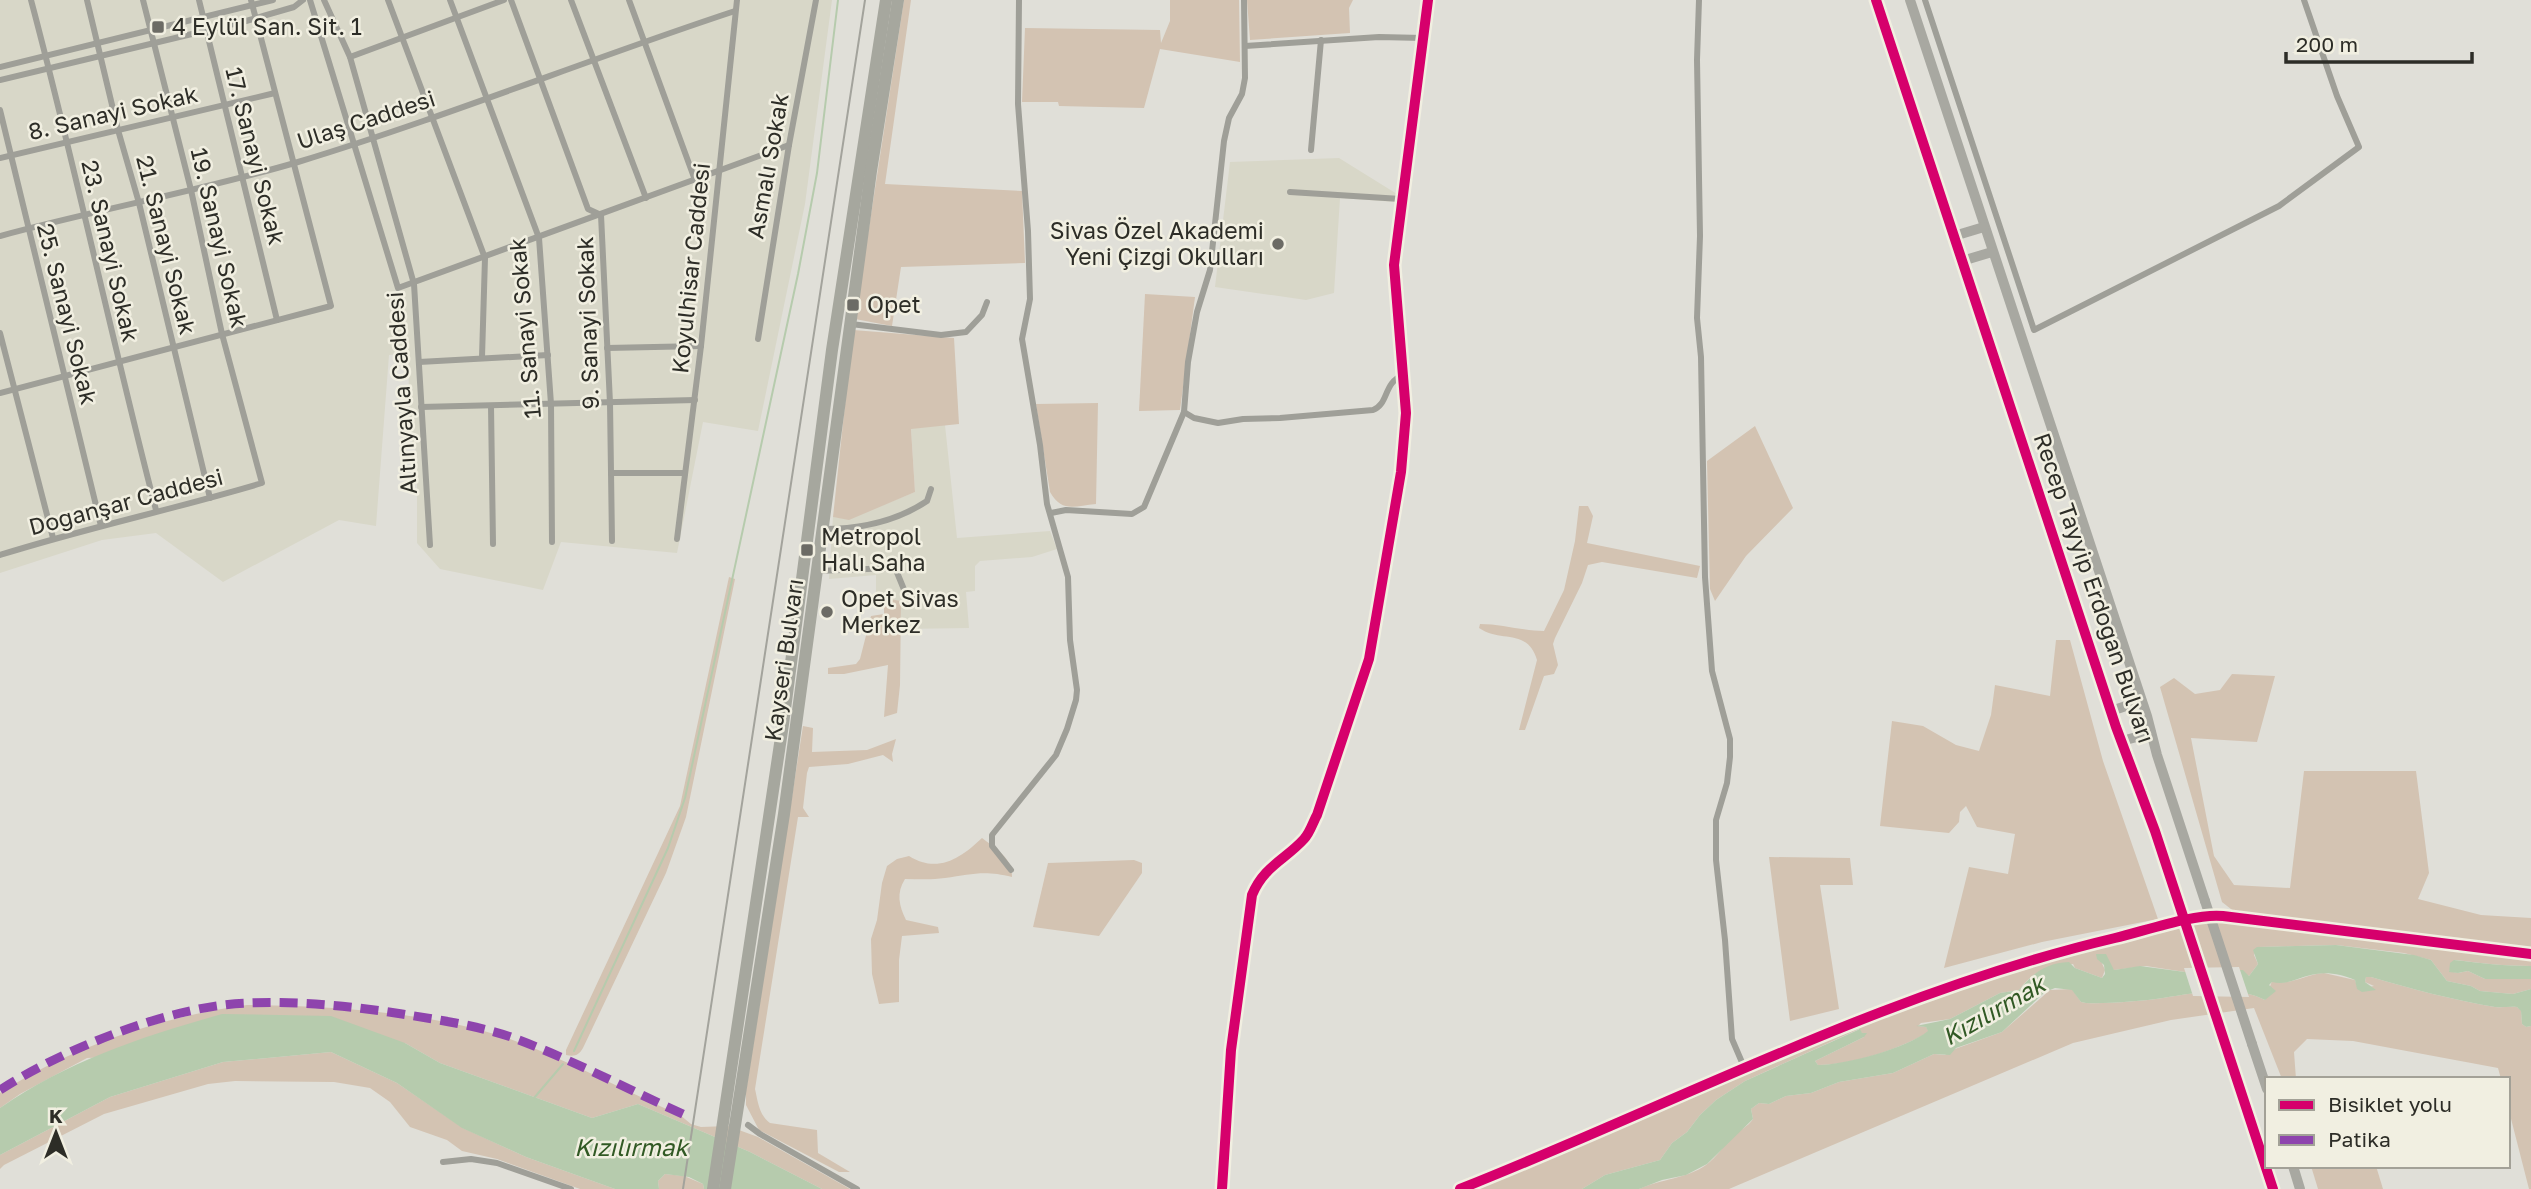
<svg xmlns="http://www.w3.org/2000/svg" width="2531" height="1189" font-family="'Golos Text',sans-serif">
<rect width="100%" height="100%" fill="#e0dfd8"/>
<!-- built -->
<g fill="#d8d7c8">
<polygon points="0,0 832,0 805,204 758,431 703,422 677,553 561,542 543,590 440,569 417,543 417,454 410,436 408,353 389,355 376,526 339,520 223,582 156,533 102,540 0,573"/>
<polygon points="1339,158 1397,194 1396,202 1340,198 1334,293 1306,300 1215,287 1230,162"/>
<polygon points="945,425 957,538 1050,531 1057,549 1032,557 980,561 975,566 975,591 966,592 969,628 901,629 900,601 876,597 876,575 829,579 833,517 849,519 915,492 911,428"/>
</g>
<!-- green -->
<g fill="#d3c3b2">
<polygon points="904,0 911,0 885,184 1022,191 1025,263 901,267 892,326 855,319"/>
<polygon points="1170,0 1239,0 1240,62 1160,49 1144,108 1059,106 1058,102 1022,102 1025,28 1160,30 1161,43 1170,21"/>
<polygon points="1247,0 1353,0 1349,8 1350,33 1250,40"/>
<polygon points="1145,294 1195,297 1180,410 1139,411"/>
<polygon points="853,330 954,338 959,424 911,429 915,492 849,520 833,517"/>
<path d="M1098 403 1096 504C1074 506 1062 513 1050 492L1036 404Z"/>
<polygon points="1755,426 1793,508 1746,556 1715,601 1710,589 1707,461"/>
<path d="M1579 506H1588L1593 516 1587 543 1700 566 1697 578 1602 562 1588 565 1582 583 1555 638 1553 644 1558 665 1554 674 1544 676 1525 730H1519L1537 660C1528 628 1501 643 1479 628L1480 624C1502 624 1523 631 1544 631L1564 590 1575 541Z"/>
<path d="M729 577 735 579 686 817 666 873 583 1048C579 1055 575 1057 566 1055V1050L680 806Z"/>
<polygon points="884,598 901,601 900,685 897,713 884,717 888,665 844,674 828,674 828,668 856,664 860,659 871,616 884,614"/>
<polygon points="2056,640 2070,640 2103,761 2158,919 2042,942 1944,968 1969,867 2008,874 2015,834 1977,827 1966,806 1960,812 1959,822 1949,833 1880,826 1892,721 1923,726 1956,745 1979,751 1991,715 1995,685 2050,696"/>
<polygon points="2232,674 2275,676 2257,742 2191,738 2214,856 2234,885 2290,888 2304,771 2416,771 2429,873 2418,899 2481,915 2531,918 2531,948 2236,913 2222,902 2160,687 2174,678 2195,694 2220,690"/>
<path d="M803 726 813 728 812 752 867 750 896 739 892 754 893 762 883 755 848 764 809 767 807 773 803 808 809 817H798L755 1089C758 1102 759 1115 770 1123L817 1130 818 1153 850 1172H839L759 1130 746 1105V1091Z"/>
<path d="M982 838C996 849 1013 858 1012 877 985 870 972 874 945 878 932 880 918 879 905 879 896 893 899 906 906 920L938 927 939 933 902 936 899 960V1002L879 1004 872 974 871 939 877 920 882 883 887 866 897 859 909 856C938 874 961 858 982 838Z"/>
<polygon points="1769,857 1850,858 1853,885 1820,885 1839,1009 1790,1021"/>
<polygon points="1134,860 1142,863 1142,873 1099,936 1033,927 1048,863"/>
<path d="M2215 918 2531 958V966C2505 966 2480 963 2455 960L2449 971 2458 973 2468 971 2485 979H2531V989L2513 994 2480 991 2471 986 2447 981 2431 960 2404 953 2336 945 2258 947 2254 955 2258 964 2249 976 2238 970 2185 972 2146 966 2114 970 2101 961 2105 970 2102 978 2075 968 2073 964C2046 969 2037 967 2019 990L2000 993 1950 1019 1921 1023 1918 1026 1926 1027 1929 1031 1925 1034C1897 1050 1851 1065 1818 1065L1815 1061 1864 1037 1859 1029 1745 1081 1716 1100 1700 1115 1687 1132 1672 1143 1660 1160 1605 1175 1582 1189H1469C1594 1135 1719 1080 1845 1031 1965 984 2087 941 2215 918Z"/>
<path d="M2324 973 2355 980 2358 989 2374 986 2365 982 2366 977H2371C2412 989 2453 1000 2495 1007 2502 1008 2510 1006 2517 1007L2521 1010 2522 1024 2526 1027 2531 1026V1189H2529L2508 1107V1079H2501L2498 1068 2353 1041 2307 1039 2294 1052 2296 1079H2282L2254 1008 2171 1020 2073 1043 1729 1189H1639C1661 1179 1686 1179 1706 1165 1717 1157 1723 1146 1732 1137 1739 1130 1748 1127 1753 1119L1751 1109 1759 1103 1769 1104 1786 1096 1811 1093 1839 1082 1893 1073 1934 1054 1945 1055 1955 1049 2002 1032 2050 990 2072 989 2081 1002 2086 1003C2106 1004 2143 1001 2163 998 2195 993 2235 985 2265 1000L2272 981C2291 986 2306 974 2324 973Z"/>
<path d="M247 1005C329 1006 432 1012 510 1039 568 1060 623 1090 680 1115L691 1124 701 1127 728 1126 758 1137 850 1189H822L750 1152 638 1104 592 1118 440 1063 405 1043 87 1058 20 1094 0 1108V1093C73 1046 161 1017 247 1005Z"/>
<polygon points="331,1052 397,1083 463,1128 526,1157 615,1189 580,1189 497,1159 462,1151 447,1140 410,1127 390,1102 370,1088 334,1082 235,1081 208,1084 104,1114 4,1165 0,1169 0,1155 110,1097 223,1062"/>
<polygon points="2311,1166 2376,1166 2383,1189 2318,1189"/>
<polygon points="665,1174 684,1176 703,1184 704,1189 659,1189 658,1181"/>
</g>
<!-- water -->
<g fill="#b6cbad">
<path d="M2336 945 2414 955 2431 960 2447 981 2471 986 2480 991 2513 994 2531 989V1026L2526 1027 2522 1024 2521 1011 2517 1007C2510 1006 2502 1008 2495 1007 2453 1000 2412 989 2371 977H2366L2365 982 2376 990 2362 992 2357 989 2355 980C2343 975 2329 972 2316 974 2300 976 2289 986 2272 982L2269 985 2276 991 2265 1000C2235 985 2195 993 2163 998 2143 1001 2106 1004 2086 1003L2081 1002 2072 990 2055 988 2045 992 2002 1032 1956 1048 1950 1055 1934 1054 1893 1073 1839 1082 1811 1093 1786 1096 1769 1104 1759 1103 1751 1109 1753 1119 1707 1164 1686 1175 1662 1180 1639 1189H1582L1605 1175 1660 1160 1672 1143 1687 1132 1700 1115 1716 1100 1745 1081 1860 1029 1862 1033H1867L1864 1037 1815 1061 1818 1065C1845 1065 1907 1048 1928 1031L1926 1027 1916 1026 1950 1019 2000 993 2019 990C2033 973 2046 963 2069 962L2075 968 2102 978 2105 974 2104 965 2097 959 2096 954H2106L2114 970 2140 966 2185 972 2243 970 2249 976 2258 964 2253 950 2257 947Z"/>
<path d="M2454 960C2480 963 2505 966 2531 966V979H2485L2468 971 2458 973 2449 972 2450 963Z"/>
<path d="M222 1014 331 1016 405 1043 440 1063 592 1118 638 1104 750 1152 822 1189H704L703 1184 689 1177 665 1174 658 1181 659 1189H615L526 1157 462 1128 397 1083 331 1052 223 1062 110 1097 0 1155V1108C70 1060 141 1037 222 1014Z"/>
</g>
<!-- pier -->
<polygon fill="#e0dfd8" points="2239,967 2249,997 2193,996 2184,968"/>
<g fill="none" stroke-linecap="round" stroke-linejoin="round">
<!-- stream -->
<g stroke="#b6cbad" stroke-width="2">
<polyline points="574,1051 668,848 685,798 798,274 817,173 838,0"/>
<polyline points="534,1098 563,1064"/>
</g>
<!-- street -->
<g stroke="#9f9f98" stroke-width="6">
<path d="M31 0C76 169 112 341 156 510"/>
<polyline points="87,0 118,130 139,203 210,498"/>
<polyline points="199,0 277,320"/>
<polyline points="310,0 398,288 789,145"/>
<polyline points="324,0 350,57 414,284 430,545"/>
<polyline points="388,0 485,258 482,357"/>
<polyline points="450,0 539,238 551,404 552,542"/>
<polyline points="511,0 588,209 601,215 610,403 612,541"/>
<polyline points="571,0 646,198"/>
<polyline points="629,0 695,180"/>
<polyline points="1699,0 1697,60 1700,236 1697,318 1701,357 1705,577 1712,671 1730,739 1730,757 1727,783 1716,820 1716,860 1725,940 1732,1039 1744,1067"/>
<polyline points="1925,0 2034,330 2279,206 2359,147 2337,96 2304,0"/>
<polyline points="1245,46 1379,37 1423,38"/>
<polyline points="350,57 504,0"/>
<polyline points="0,67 273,0"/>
<polyline points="0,80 246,21 294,7 303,0"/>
<polyline points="0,110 101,526"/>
<polyline points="1311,150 1321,40"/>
<polyline points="0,158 275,93"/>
<polyline points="1290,192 1401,199"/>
<path d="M0 236C99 209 200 191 298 162 446 117 589 59 735 11"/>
<polyline points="851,324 941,335 966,332 982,315 987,302"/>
<polyline points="0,333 53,538"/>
<polyline points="758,339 789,145 816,0"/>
<polyline points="607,348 701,346"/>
<polyline points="419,362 548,355"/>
<polyline points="0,393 331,306 251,0"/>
<polyline points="491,406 493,544"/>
<polyline points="421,407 695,400"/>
<path d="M1184 412 1194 418 1218 423 1243 419 1280 418 1373 410C1389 404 1383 383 1403 375"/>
<polyline points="611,473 685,473"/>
<polyline points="1051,513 1066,510 1132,514 1144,507 1184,412 1188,362 1197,312 1210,270 1224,141 1229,118 1242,94 1245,78 1244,0"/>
<path d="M823 529C859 529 897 521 927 501L931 489"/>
<polyline points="677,539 701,346 737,0"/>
<path d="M0 555C86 528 175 509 262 483L222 334 191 190 143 0"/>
<polyline points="817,571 892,568 896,570 905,592 920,596"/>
<polyline points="1011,870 992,846 992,835 1056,755 1067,729 1076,700 1077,690 1070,640 1068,577 1047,504 1040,445 1022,339 1030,299 1028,231 1018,104 1019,0"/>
<polyline points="748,1125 760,1134 857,1189"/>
<polyline points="443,1162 471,1159 497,1163 571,1189"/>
<path d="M1222 1189 1231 1050 1252 895C1264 866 1285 860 1304 839 1310 833 1313 822 1317 815L1369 659 1401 472 1406 413 1394 265 1428 0"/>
<path d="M1460 1189C1677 1103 1886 992 2115 938 2145 931 2195 913 2223 916L2531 954"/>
</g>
<!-- secondary -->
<g stroke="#a8a8a1" stroke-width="10">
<polyline points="1876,0 2116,727 2155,831 2179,910"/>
<polyline points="1910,0 2147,716 2157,755 2205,901"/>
<polyline points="1954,236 1984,227"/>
<polyline points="1962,261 1992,252"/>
<polyline points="2111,711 2141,701"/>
<polyline points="2122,741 2151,733"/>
<polyline points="2252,1044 2267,1089"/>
<polyline points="2225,1046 2273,1189"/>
<polyline points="2293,1166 2300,1189"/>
</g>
<!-- highway -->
<g stroke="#a6a79e" stroke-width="12">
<polyline points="713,1189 783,724 832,350 886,0"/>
<polyline points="725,1189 784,814 871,171 898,0"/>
</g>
<!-- rail -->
<polyline stroke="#a3a39c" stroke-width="2" points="683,1189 865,0"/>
<!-- secondary-bridge -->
<g stroke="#a8a8a1" stroke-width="10">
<polyline points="2205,901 2252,1044"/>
<polyline points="2179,910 2225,1046"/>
</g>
<!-- quiet -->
<path stroke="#8e44ad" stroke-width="9" stroke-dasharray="18 9" stroke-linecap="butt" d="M0 1090C63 1049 173 1005 248 1003 299 1001 352 1006 402 1014 438 1020 476 1025 511 1037 571 1059 627 1089 685 1115"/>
<!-- cycleway casing -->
<g stroke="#f1efe1" stroke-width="15">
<g id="cycleway">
<polyline points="1876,0 2116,727 2155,831 2273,1189"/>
<path d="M1222 1189 1231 1050 1252 895C1264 866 1285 860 1304 839 1310 833 1313 822 1317 815L1369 659 1401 472 1406 413 1394 265 1428 0"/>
<path d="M1460 1189C1677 1103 1886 992 2115 938 2145 931 2195 913 2223 916L2531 954"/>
</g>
</g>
<!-- cycleway -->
<use href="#cycleway" stroke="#d6006c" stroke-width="10"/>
</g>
<!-- markers -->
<g fill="#6c6b65" stroke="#f1efe1" stroke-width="2.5">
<rect x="151" y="20" width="14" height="14" rx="3.5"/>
<circle cx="1278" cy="244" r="7"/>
<rect x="846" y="298" width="14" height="14" rx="3.5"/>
<rect x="800" y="543" width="14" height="14" rx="3.5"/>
<circle cx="827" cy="612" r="7"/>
</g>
<g text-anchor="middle" stroke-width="5" stroke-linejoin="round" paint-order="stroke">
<!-- poi labels -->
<g font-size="23" fill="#2d2d27" stroke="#f1efe1" text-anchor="start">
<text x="172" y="35">4 Eylül San. Sit. 1</text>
<text x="1264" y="239" text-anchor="end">Sivas Özel Akademi<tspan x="1264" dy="26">Yeni Çizgi Okulları</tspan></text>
<text x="867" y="313">Opet</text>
<text x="821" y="545">Metropol<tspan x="821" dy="26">Halı Saha</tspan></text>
<text x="841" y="607">Opet Sivas<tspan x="841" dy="26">Merkez</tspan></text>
</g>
<!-- street labels -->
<g font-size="23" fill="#2d2d27" stroke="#f1efe1">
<text transform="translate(113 113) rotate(-13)" y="8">8. Sanayi Sokak</text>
<text transform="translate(366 120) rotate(-18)" y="8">Ulaş Caddesi</text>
<text transform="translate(255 156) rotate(76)" y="8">17. Sanayi Sokak</text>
<text transform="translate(768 166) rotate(-80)" y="8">Asmalı Sokak</text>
<text transform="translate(219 238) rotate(77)" y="8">19. Sanayi Sokak</text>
<text transform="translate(166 245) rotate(76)" y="8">21. Sanayi Sokak</text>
<text transform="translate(110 251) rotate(77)" y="8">23. Sanayi Sokak</text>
<text transform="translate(691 268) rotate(-84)" y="8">Koyulhisar Caddesi</text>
<text transform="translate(67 314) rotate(76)" y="8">25. Sanayi Sokak</text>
<text transform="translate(588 323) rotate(-92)" y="8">9. Sanayi Sokak</text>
<text transform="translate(525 328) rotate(-95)" y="8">11. Sanayi Sokak</text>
<text transform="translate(402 393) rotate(-94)" y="8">Altınyayla Caddesi</text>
<text transform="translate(126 502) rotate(-15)" y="8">Doğanşar Caddesi</text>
<text transform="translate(2094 588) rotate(71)" y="8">Recep Tayyip Erdoğan Bulvarı</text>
<text transform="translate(784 660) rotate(-82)" y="8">Kayseri Bulvarı</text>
</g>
<!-- water labels -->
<g font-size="24" font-style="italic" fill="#315924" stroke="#f1efe1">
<text transform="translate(1994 1011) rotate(-30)" y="8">Kızılırmak</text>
<text x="631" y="1156">Kızılırmak</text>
</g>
</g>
<!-- legend -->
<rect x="2265" y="1077" width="245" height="91" fill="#f1efe1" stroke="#a3a197" stroke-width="2"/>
<rect x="2279" y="1100" width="35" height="10" fill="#d6006c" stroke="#a3a197" stroke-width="2"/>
<text x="2328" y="1112" font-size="21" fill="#2d2d27">Bisiklet yolu</text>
<rect x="2279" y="1135" width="35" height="10" fill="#8e44ad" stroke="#a3a197" stroke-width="2"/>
<text x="2328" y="1147" font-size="21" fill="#2d2d27">Patika</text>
<!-- north arrow -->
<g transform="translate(56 1133)" stroke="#f1efe1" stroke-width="5" paint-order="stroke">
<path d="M0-5L12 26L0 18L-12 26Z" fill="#2d2d27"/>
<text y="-10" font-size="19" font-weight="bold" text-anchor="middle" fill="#2d2d27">K</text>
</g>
<!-- scale -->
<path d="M2286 52v10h186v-10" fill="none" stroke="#2d2d27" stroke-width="3.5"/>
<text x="2296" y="52" font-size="21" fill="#2d2d27" stroke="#f1efe1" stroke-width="5" paint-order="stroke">200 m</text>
</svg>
